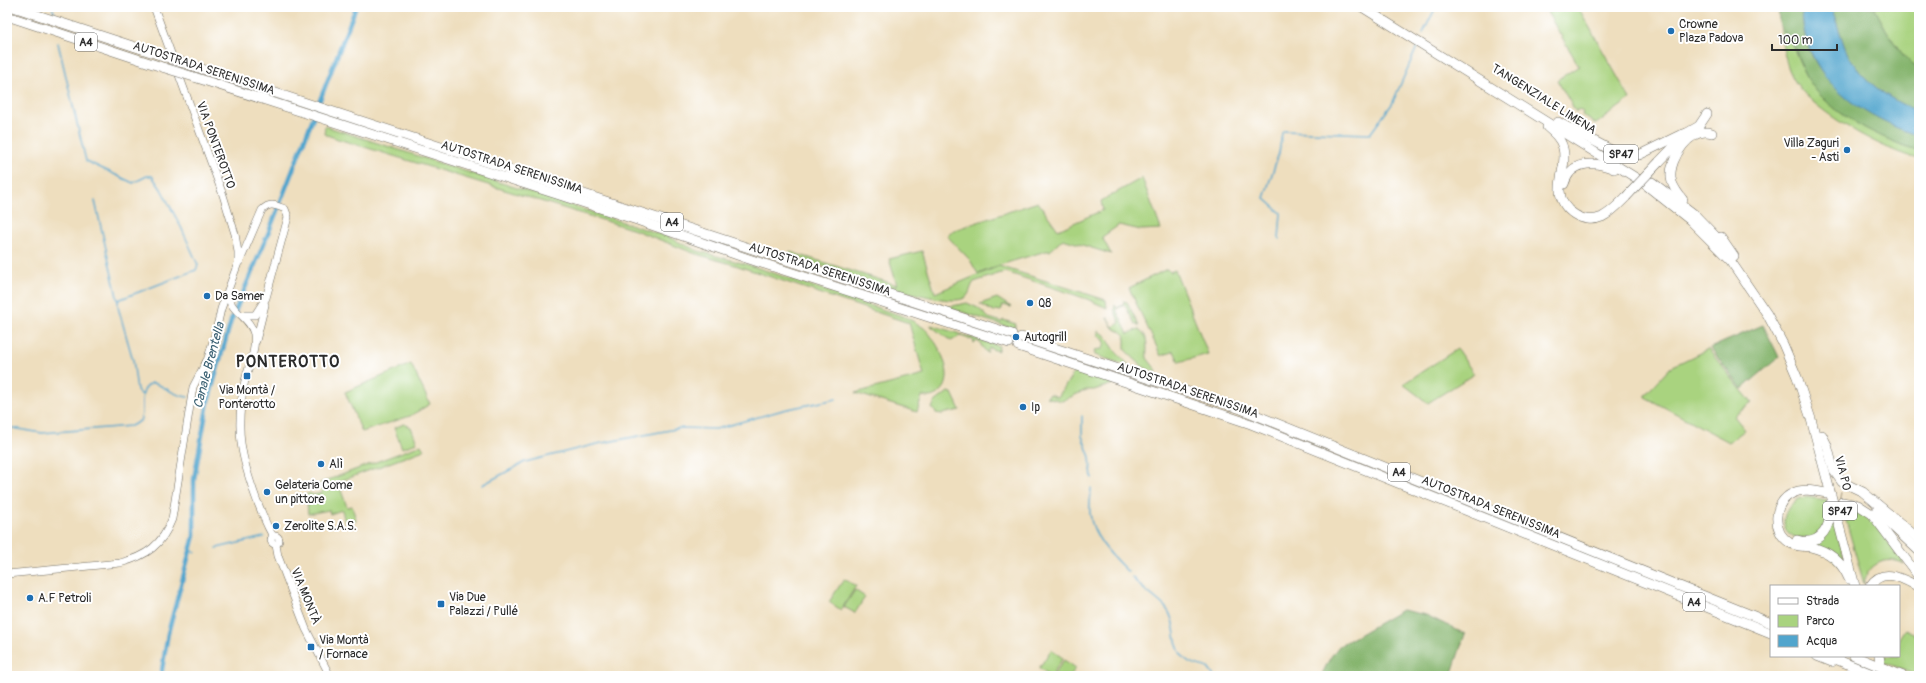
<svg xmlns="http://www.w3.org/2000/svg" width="1926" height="683" font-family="Pangolin,sans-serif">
<rect width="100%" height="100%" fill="#fff"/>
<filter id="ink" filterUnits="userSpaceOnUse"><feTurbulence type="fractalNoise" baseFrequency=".025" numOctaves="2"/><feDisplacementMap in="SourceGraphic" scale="8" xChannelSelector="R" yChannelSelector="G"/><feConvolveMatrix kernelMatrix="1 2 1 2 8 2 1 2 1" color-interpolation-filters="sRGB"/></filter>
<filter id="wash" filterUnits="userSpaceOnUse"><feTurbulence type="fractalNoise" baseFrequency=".012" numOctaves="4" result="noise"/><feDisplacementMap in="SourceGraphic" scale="16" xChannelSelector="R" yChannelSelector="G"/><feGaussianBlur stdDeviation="0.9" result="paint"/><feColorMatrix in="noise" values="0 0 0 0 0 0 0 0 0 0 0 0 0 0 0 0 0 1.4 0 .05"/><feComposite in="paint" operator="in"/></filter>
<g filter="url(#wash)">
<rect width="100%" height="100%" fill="#eedebe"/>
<!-- green -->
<g fill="#a9d37f" stroke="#6a7f55">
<polygon points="1544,7 1578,7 1630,99 1596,124 1582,115 1583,112 1578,109 1576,112 1557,80 1579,66"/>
<path d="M1874 7H1919V70C1898 54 1886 30 1874 7Z"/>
<path d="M1780 25C1794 43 1797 60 1808 79 1827 112 1884 140 1919 151V159C1885 151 1815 113 1796 83 1785 67 1782 44 1780 25Z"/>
<path d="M325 126 666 236 698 251 749 265 905 317C911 320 918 324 924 328 937 340 959 379 939 393 933 397 929 398 922 396L917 412 855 393 924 375 909 323 735 265 696 254 635 230 338 139 324 134Z"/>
<polygon points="1142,178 1161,229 1141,230 1119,225 1102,237 1111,254 1063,239 1050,251 1046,251 1000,265 978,274 970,260 948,237 948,234 954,230 1038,202 1058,230 1103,210 1101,201"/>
<path d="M922 251 935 293 999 266 1106 300 1107 308 1087 299 1006 272 1001 273 974 282C969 288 971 296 962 299 939 307 819 265 789 255L790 252 897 285 889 259Z"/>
<polygon points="1167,269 1170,272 1175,270 1208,354 1179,362 1174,351 1161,356 1129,288"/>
<polygon points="997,298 1011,307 1003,305 1001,311 995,310 994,312 980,304"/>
<path d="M1123 301 1127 302 1139 326 1135 324 1125 305 1116 309 1128 334 1138 329C1150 335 1146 348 1147 358L1157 371 1156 373 1142 366 1125 350V336L1121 332 1113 328 1107 317 1113 327 1120 323 1114 310 1115 305 1117 308 1124 304Z"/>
<polygon points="967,303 978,308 989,318 1002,322 1003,320 1016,324 1014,329 947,307"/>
<polygon points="931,325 999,346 998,351 989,348 987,353 978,341 974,343 973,340 960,336 951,341 931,326"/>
<polygon points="1098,331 1105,335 1116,352 1131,367 1095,355 1094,350 1102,349 1105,344 1104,340 1098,335"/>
<polygon points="1457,349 1474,374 1428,403 1403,384"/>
<polygon points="1708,349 1752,403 1734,416 1745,430 1729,442 1645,397 1645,395 1671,367"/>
<polygon points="411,364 430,404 410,416 362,432 345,392"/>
<polygon points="1075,371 1113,383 1113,384 1094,390 1086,390 1062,401 1046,397 1050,394 1058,397"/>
<polygon points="948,392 952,393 960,410 942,414 936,413 932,408 935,402"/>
<polygon points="404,424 411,427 417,443 402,448 394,428"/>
<polygon points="421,445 424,450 338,482 347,507 352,506 356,520 345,523 342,510 330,514 329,510 308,514 307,502 304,497 309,493 313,495 322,493 320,483"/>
<path d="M1806 497 1827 500 1826 525 1814 538C1808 538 1800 539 1795 537 1774 529 1786 499 1806 497Z"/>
<path d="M1841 503 1853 506 1868 514 1904 564C1886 555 1867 564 1864 584Z"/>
<polygon points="1832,518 1849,572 1813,543"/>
<polygon points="844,579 856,586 841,610 829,602"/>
<polygon points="855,590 865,597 855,613 844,607"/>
<polygon points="1905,629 1919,636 1919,675 1883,662 1883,656 1899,656 1899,638"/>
<polygon points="1051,650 1063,658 1051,676 1039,668"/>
<polygon points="1064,660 1076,668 1070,676 1053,676"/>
</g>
<!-- forest -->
<g fill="#86b56e" stroke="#58704c">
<path d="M1779 7H1802C1802 20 1804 37 1809 49 1827 93 1876 122 1919 136V151C1882 139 1828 114 1808 79 1801 67 1797 53 1791 40 1788 35 1782 31 1780 25 1778 21 1779 12 1779 7Z"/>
<path d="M1831 7H1874C1886 30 1898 54 1919 70V112C1889 100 1855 77 1844 45 1840 33 1836 20 1831 7Z"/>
<polygon points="1763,325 1779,357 1742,389 1710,348"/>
<polygon points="1402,610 1426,615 1465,634 1451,676 1321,676 1330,658 1339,646"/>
</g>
<!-- water -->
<path fill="#51a5cd" stroke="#3e687c" d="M1802 7H1831C1836 20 1840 33 1844 45 1855 77 1889 100 1919 112V136C1858 116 1802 77 1802 7Z"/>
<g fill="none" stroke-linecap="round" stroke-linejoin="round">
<!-- stream -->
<g stroke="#51a5cd" stroke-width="1.5">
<polyline points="52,7 54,12"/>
<polyline points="1423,33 1436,7"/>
<polyline points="58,43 86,161 133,183 147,176 152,176 161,189 181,227 198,265 196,270 118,300 118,307 133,360 137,390 142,395"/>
<polyline points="95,201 118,301"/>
<polyline points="1279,239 1281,213 1264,198 1279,153 1282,133 1284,131 1370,134 1392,104 1417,47"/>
<polyline points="194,397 201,398 208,402"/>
<polyline points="1082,416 1082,436 1090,457 1092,478"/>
<path d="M7 427 42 433 131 426 140 421C146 409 136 390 152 383 163 384 172 396 188 397"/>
<polyline points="482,485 525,462 597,444 681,428 716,429 783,410 836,399"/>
<path d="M1091 488C1091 496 1089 505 1090 513 1092 537 1112 556 1128 572"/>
<polyline points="217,548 264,537"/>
<polyline points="189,550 196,552"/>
<path d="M1132 577C1142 590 1156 597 1166 608 1179 623 1170 649 1188 661 1195 666 1202 665 1208 668L1214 676"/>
</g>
<!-- canal -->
<polyline stroke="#51a5cd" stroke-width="4.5" points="161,676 168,633 194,536 194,479 208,402 231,321 268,234 356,7"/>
</g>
</g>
<g filter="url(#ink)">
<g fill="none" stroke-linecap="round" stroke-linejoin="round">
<!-- highway-tunnel -->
<polyline stroke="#c7baa1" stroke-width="9" stroke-dasharray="9 4.5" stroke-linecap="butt" points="1826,493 1841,496"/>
<!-- secondary casing -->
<g stroke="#6f6a5e" stroke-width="8">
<g id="secondary">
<path d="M240 261 262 210C270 202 275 205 285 209L288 217 266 298 255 315H243"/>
<path d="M229 292C227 311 250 316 254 334 257 350 247 370 244 385 235 431 241 457 257 501 262 512 266 526 273 536"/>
<polyline points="256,341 265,305"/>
<circle cx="275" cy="540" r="4"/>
<polyline points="276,545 278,556 306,629 330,676"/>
<path d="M7 574 120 563C147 556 162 545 172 519L193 387 208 358 216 331 221 309 238 263V252L235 234 223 195 154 7"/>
</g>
</g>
<!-- highway casing -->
<g stroke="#6f6a5e" stroke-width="10">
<g id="highway">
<polyline points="13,7 160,55"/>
<polyline points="1362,7 1641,181 1690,220 1730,260 1767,314 1783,344 1797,377 1811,419 1855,586"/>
<polyline points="7,16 165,68"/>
<polyline points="184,63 1012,334"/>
<polyline points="194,77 637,220 746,258 1009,343"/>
<polyline points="1558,122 1613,151 1625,155 1639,155 1680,135 1697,130"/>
<path d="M1547 127C1554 133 1561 139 1563 148 1567 162 1559 177 1560 191 1561 211 1584 225 1602 217 1612 212 1619 204 1626 197"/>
<polyline points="1659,162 1687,133 1699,126 1707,114"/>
<polyline points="1652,182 1694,214 1722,243"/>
<path d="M1564 184C1571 160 1594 161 1614 169"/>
<path d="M1683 200C1678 193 1672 187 1671 178 1669 158 1691 126 1712 133"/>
<polyline points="1721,237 1734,256"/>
<polyline points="1021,337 1241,409 1771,623"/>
<polyline points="1018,346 1251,424 1771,633"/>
<polyline points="1822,435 1827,445 1834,471 1842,482 1863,492 1919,539"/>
<path d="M1826 493C1815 491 1803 488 1793 493 1773 502 1771 531 1790 543 1796 547 1804 546 1811 547 1829 551 1842 562 1849 579"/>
<polyline points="1842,502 1858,505 1872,514 1919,577"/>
<polyline points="1876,511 1919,551"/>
<path d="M1797 540C1822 547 1832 525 1830 504"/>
<path d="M1870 586C1883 566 1903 579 1919 587"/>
<polyline points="1817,656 1832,662"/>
<polyline points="1828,656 1877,676"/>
<polyline points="1854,656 1903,676"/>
<polyline points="1879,656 1880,661"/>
</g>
</g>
<!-- secondary -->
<use href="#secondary" stroke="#fff" stroke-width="7"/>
<!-- highway -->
<use href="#highway" stroke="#fff" stroke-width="9"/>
<!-- highway-bridge casing -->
<g stroke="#6f6a5e" stroke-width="10" stroke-linecap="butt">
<g id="highway-bridge">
<polyline points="160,55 184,63"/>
<polyline points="165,68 194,77"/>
<polyline points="1626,197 1659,162"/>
</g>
</g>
<!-- highway-bridge -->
<use href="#highway-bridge" stroke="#fff" stroke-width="9"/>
</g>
</g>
<!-- markers -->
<g fill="#1f6fb2" stroke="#fff" stroke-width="1.5">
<circle cx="1671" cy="31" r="4"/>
<circle cx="1847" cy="150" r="4"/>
<circle cx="207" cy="296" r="4"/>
<circle cx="1030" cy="303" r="4"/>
<circle cx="1016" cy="337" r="4"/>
<rect x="243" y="372" width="8" height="8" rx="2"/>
<circle cx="1023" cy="407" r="4"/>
<circle cx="321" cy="464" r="4"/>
<circle cx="267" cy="492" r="4"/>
<circle cx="276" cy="526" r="4"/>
<circle cx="30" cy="598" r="4"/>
<rect x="437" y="600" width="8" height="8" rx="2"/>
<rect x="307" y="643" width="8" height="8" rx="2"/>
</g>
<g text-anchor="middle" stroke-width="4" stroke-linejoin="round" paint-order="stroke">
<!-- shield labels -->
<g fill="#fff" stroke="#6b6b6b" stroke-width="1">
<rect x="75" y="33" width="22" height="18" rx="3"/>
<rect x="1604" y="145" width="34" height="18" rx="3"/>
<rect x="661" y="213" width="22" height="18" rx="3"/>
<rect x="1388" y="463" width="22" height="18" rx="3"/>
<rect x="1823" y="502" width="34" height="18" rx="3"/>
<rect x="1683" y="593" width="22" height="18" rx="3"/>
</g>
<g font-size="11" font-weight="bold" fill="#2b2b2b">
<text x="86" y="46">A4</text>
<text x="1621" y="158">SP47</text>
<text x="672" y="226">A4</text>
<text x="1399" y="476">A4</text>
<text x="1840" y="515">SP47</text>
<text x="1694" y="606">A4</text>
</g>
<!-- poi labels -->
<g font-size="12" fill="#2b2b2b" stroke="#fff" text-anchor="start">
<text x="1679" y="28">Crowne<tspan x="1679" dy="14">Plaza Padova</tspan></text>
<text x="1839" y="147" text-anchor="end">Villa Zaguri<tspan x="1839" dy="14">- Asti</tspan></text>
<text x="215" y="300">Da Samer</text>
<text x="1038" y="307">Q8</text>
<text x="1024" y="341">Autogrill</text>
<text x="247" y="394" text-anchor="middle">Via Montà /<tspan x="247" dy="14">Ponterotto</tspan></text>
<text x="1031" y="411">Ip</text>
<text x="329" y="468">Alì</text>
<text x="275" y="489">Gelateria Come<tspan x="275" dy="14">un pittore</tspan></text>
<text x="284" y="530">Zerolite S.A.S.</text>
<text x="449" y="601">Via Due<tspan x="449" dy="14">Palazzi / Pullé</tspan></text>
<text x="38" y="602">A.F Petroli</text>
<text x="319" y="644">Via Montà<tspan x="319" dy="14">/ Fornace</tspan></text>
</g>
<!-- street labels -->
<g font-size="12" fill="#2b2b2b" stroke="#fff">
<text transform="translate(204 68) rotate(18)" y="4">AUTOSTRADA SERENISSIMA</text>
<text transform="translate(1544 99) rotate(32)" y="4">TANGENZIALE LIMENA</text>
<text transform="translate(216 145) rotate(70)" y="4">VIA PONTEROTTO</text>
<text transform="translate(512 167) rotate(18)" y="4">AUTOSTRADA SERENISSIMA</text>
<text transform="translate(820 269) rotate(18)" y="4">AUTOSTRADA SERENISSIMA</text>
<text transform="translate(1188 390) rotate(19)" y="4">AUTOSTRADA SERENISSIMA</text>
<text transform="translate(1843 473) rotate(76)" y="4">VIA PO</text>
<text transform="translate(1491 507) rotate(22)" y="4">AUTOSTRADA SERENISSIMA</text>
<text transform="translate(306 596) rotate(68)" y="4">VIA MONTÀ</text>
</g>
<!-- water labels -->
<g font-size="13" font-style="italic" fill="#3c6274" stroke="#fff">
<text transform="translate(208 365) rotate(-75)" y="5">Canale Brentella</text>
</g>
<!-- district labels -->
<g font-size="16" font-weight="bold" letter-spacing="1" fill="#2b2b2b" stroke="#fff">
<text x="288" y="367">PONTEROTTO</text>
</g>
</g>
<!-- margin -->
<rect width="1926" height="683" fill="none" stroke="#fff" stroke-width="24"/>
<!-- legend -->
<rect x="1770" y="585" width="130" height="72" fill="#ffffff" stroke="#aaaaaa"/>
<rect x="1778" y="598" width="20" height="6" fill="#ffffff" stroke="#aaaaaa"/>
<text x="1806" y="605" font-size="12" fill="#2b2b2b">Strada</text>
<rect x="1778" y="615" width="20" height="12" fill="#a9d37f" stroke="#aaaaaa"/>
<text x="1806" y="625" font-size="12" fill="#2b2b2b">Parco</text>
<rect x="1778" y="635" width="20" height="12" fill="#51a5cd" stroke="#aaaaaa"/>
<text x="1806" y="645" font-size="12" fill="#2b2b2b">Acqua</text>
<!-- scale -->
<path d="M1772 44v6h65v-6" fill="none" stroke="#2b2b2b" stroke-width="2"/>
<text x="1778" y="44" font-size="12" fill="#2b2b2b" stroke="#ffffff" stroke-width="3" paint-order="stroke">100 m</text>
</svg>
